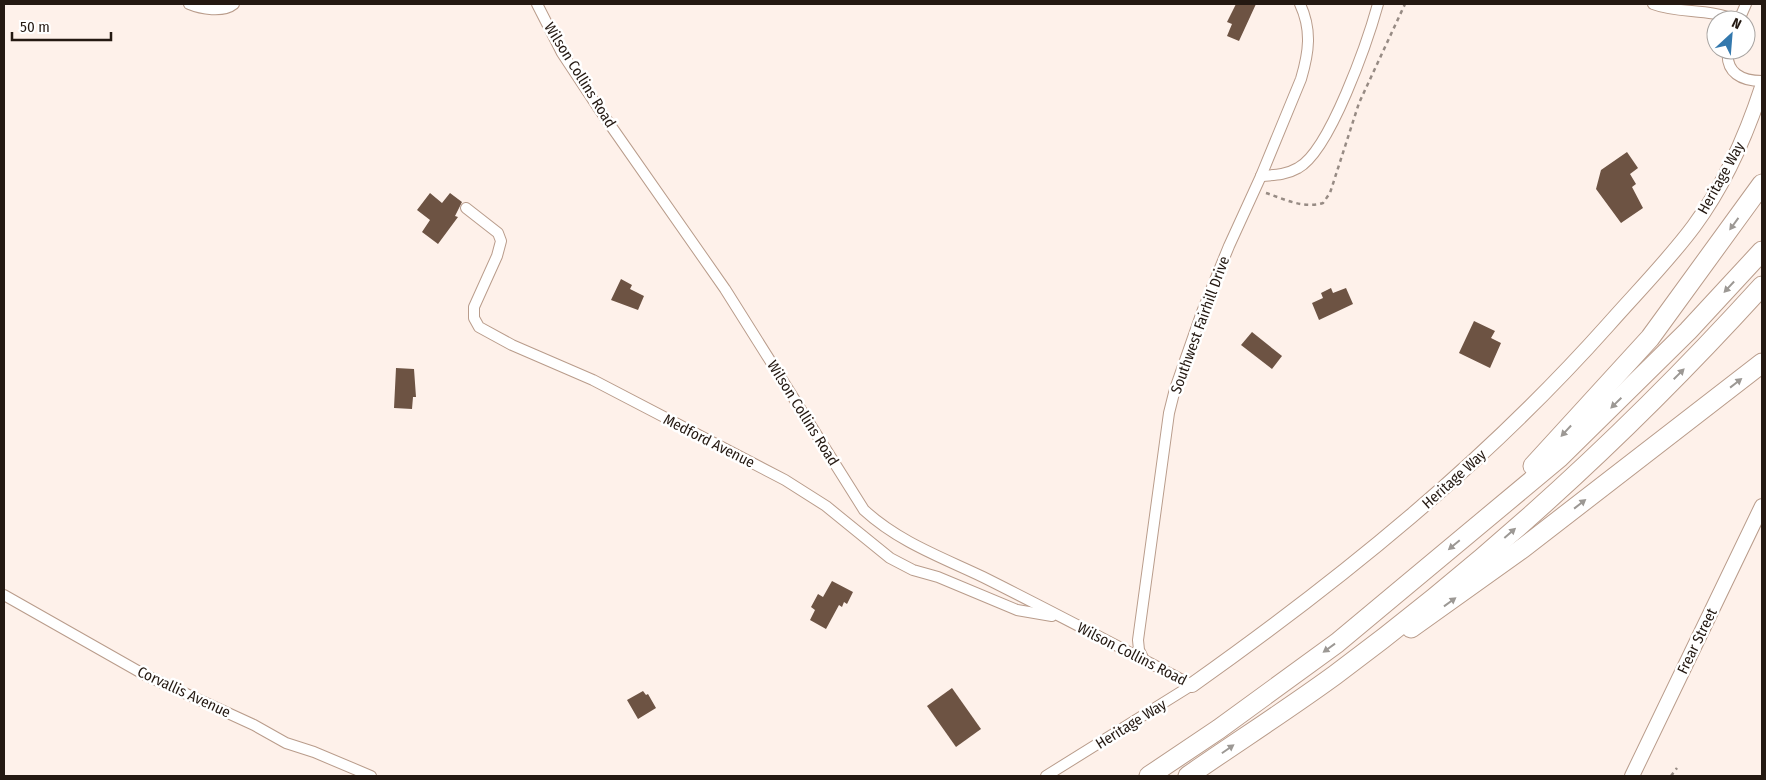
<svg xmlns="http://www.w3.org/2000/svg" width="1766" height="780" font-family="'Fira Sans Condensed',sans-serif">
<rect width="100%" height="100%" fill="#fef1ea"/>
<!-- building -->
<g fill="#6d5343">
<polygon points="1236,4 1256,4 1239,41 1227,36 1232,24 1227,22"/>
<polygon points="1627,152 1638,168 1630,174 1636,184 1632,187 1643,208 1621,223 1596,189 1601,170"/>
<polygon points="430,193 442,203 450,193 462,202 455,216 458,217 438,244 422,232 430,220 417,210"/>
<polygon points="621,279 632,285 630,289 644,296 638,310 611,300"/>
<polygon points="1331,288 1333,293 1346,288 1353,304 1319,320 1312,303 1323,298 1321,293"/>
<polygon points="1474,321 1495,331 1491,338 1501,343 1490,368 1459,353"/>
<polygon points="1252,332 1282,356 1272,369 1241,345"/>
<polygon points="396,368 414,369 416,397 413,397 412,409 394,408"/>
<polygon points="832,581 853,592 847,604 844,602 842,607 839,605 826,629 810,620 815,610 811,607 818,594 823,597"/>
<polygon points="952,688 981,729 956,747 927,706"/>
<polygon points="643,691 646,695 648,694 656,708 638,719 627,700"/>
</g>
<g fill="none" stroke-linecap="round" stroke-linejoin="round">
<!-- street casing -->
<g stroke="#b99c8b" stroke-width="12">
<g id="street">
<path d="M189 4C201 9 223 13 234 4"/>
<path d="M537 4 562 53 597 106 725 289 864 510C899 542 941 557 983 577 1053 612 1123 649 1192 685"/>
<path d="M1653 4C1679 14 1709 8 1735 20"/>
<polyline points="1739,20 1746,4"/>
<path d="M1728 50C1725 73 1742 81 1762 81"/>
<path d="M1261 176C1274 175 1286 175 1298 168 1330 151 1368 40 1378 4"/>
<polyline points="466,208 498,233 501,241 497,256 474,307 474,318 479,327 512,345 593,380 785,480 826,506 890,558 913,570 938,577 1017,610 1052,616"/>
<polyline points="4,595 145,675 254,725 286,743 314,752 371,776"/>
<path d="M1144 660 1139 650 1138 640 1169 413 1175 389 1202 312 1229 246 1261 176 1301 79C1309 52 1312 30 1300 4"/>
<polyline points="1046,776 1192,685"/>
</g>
</g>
<!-- secondary casing -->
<g stroke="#b99c8b" stroke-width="16">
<g id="secondary">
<path d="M1192 685C1343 578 1485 463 1608 325 1637 292 1668 261 1694 226 1725 184 1746 136 1762 87"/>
<polyline points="1632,776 1762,506"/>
</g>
</g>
<!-- highway casing -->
<g stroke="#b99c8b" stroke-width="21">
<g id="highway">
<polyline points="1533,466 1650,338 1762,184"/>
<polyline points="1411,628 1523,548 1762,363"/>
<polyline points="1149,776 1219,729 1337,643 1559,458 1688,331 1762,251"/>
<path d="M1188 776C1237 742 1287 710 1335 675 1490 560 1633 428 1762 286"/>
</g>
</g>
<!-- path -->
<g stroke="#978b84" stroke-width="2.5" stroke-dasharray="4 4" stroke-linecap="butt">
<path d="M1266 193C1284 199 1303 209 1323 203L1330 193 1359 103 1405 4"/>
<polyline points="1671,776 1677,768"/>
</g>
<!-- street -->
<use href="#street" stroke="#fff" stroke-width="10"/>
<!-- secondary -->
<use href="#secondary" stroke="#fff" stroke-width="14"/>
<!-- highway -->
<use href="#highway" stroke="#fff" stroke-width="19"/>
</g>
<!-- one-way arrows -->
<defs><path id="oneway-solid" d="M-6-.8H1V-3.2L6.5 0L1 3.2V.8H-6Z" transform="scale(1.25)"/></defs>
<g fill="#9c9894">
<use href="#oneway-solid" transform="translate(1734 224) rotate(126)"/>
<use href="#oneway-solid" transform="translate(1729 287) rotate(133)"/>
<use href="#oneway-solid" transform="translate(1679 374) rotate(-45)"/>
<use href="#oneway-solid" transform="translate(1736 383) rotate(-38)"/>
<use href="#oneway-solid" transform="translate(1616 403) rotate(136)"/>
<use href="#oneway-solid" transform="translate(1566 431) rotate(133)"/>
<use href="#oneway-solid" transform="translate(1580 504) rotate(-38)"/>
<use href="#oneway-solid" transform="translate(1510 533) rotate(-41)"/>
<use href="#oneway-solid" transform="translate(1454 545) rotate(140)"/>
<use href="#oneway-solid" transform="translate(1450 602) rotate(-36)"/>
<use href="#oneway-solid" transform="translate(1329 648) rotate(144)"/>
<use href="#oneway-solid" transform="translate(1228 749) rotate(-35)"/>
</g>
<g text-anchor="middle" stroke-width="5" stroke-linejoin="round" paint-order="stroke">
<!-- street labels -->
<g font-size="15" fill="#241912" stroke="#fff">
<text transform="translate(580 75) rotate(58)" y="5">Wilson Collins Road</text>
<text transform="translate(1721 178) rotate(-61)" y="5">Heritage Way</text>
<text transform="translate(1200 325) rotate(-70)" y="5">Southwest Fairhill Drive</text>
<text transform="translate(803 413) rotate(58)" y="5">Wilson Collins Road</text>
<text transform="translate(709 441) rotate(27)" y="5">Medford Avenue</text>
<text transform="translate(1454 479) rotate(-42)" y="5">Heritage Way</text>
<text transform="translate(1697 641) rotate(-64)" y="5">Frear Street</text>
<text transform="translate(1132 654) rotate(27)" y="5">Wilson Collins Road</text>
<text transform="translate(184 692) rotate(25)" y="5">Corvallis Avenue</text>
<text transform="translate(1131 724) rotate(-32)" y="5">Heritage Way</text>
</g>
</g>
<!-- border -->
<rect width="1766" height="780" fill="none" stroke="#241912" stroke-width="10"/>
<!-- north arrow -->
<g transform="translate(1731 35) rotate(26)"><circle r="24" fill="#ffffff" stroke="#a7a3a0"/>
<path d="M0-4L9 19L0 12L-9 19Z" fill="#3378ad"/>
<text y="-8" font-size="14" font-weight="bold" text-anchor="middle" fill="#241912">N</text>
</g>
<!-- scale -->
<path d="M12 32v8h99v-8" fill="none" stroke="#241912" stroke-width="2.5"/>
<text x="20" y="32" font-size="15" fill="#241912" stroke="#ffffff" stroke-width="4" paint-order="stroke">50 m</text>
</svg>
